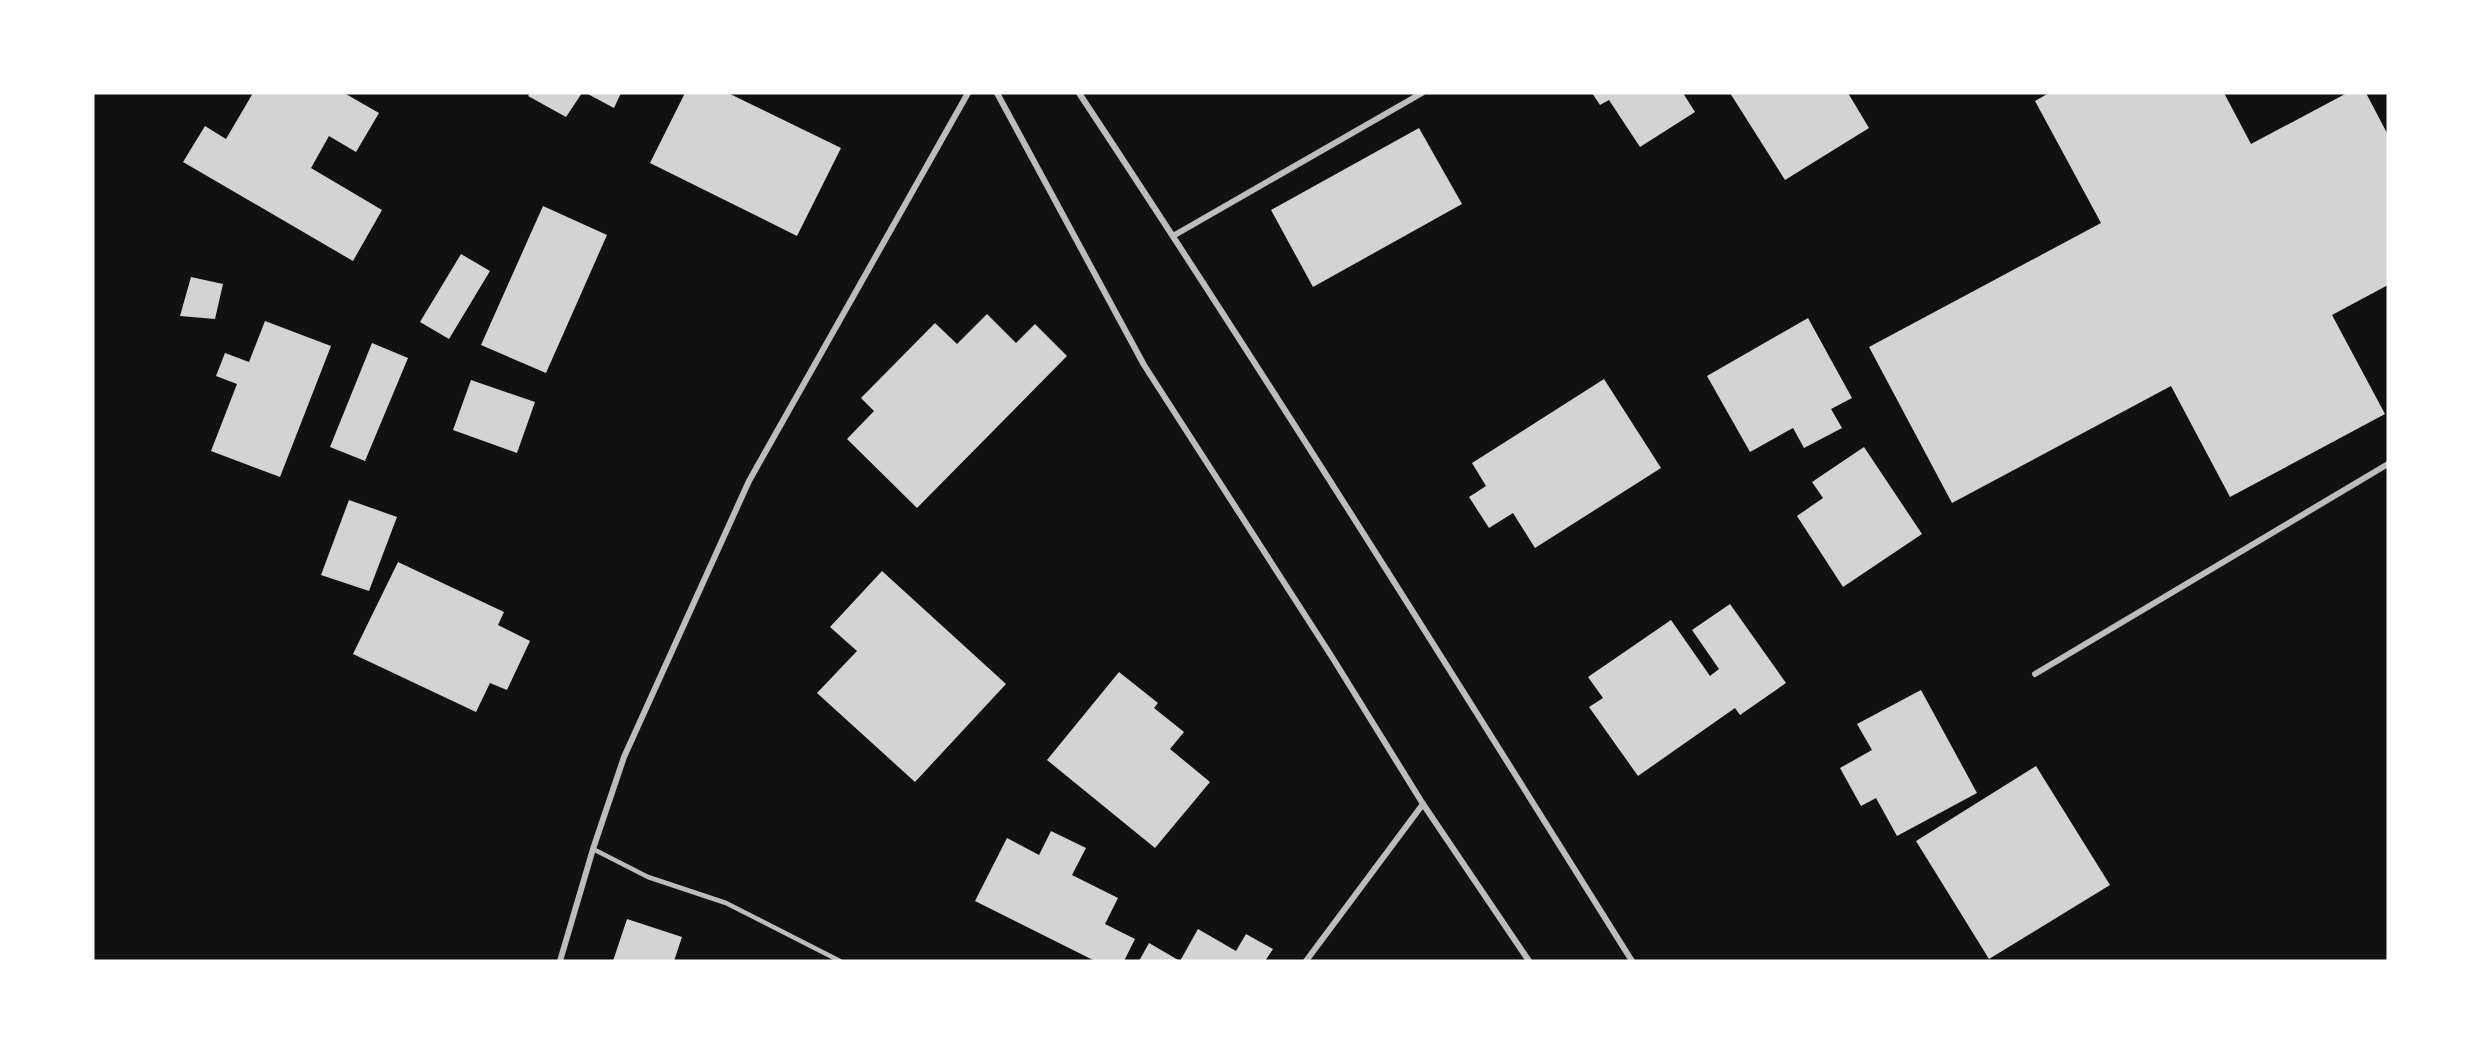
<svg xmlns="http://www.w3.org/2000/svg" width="2481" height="1054" font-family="'Public Sans',sans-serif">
<rect width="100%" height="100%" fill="#111"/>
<!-- building -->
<g fill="#d3d3d3">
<polygon points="253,93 344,93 379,113 356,152 329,136 311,168 382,210 353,261 183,162 205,126 226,139"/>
<polygon points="530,93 582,93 566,117 528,96"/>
<polygon points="586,93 621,93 614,108"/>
<polygon points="685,93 728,93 841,148 797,236 650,163"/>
<polygon points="1592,93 1683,93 1695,112 1640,147 1609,100 1600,105"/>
<polygon points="1730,93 1848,93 1869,128 1785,180"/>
<polygon points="2049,93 2224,93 2251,144 2347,93 2366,93 2388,135 2388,285 2332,315 2385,414 2230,497 2171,386 1952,503 1869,347 2101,223 2035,101"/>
<polygon points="1419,128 1462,204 1313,287 1271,210"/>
<polygon points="543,206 607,235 546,373 481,345"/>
<polygon points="461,254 490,271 449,339 420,322"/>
<polygon points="191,277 223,284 215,319 180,316"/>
<polygon points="987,314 1016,343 1035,324 1067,356 917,508 847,439 874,411 861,398 935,323 957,344"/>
<polygon points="1808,318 1852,398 1831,409 1842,428 1804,448 1793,428 1750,452 1707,376"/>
<polygon points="265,321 331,346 280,477 211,451 237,384 216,376 225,353 249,362"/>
<polygon points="372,343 408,358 365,461 330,447"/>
<polygon points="1604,379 1661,468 1535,548 1513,513 1489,528 1469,497 1486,486 1472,463"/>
<polygon points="471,380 535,402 517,453 453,430"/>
<polygon points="1864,447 1922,534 1843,587 1797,516 1823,498 1812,482"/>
<polygon points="349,500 397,517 369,591 321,575"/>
<polygon points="398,562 504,612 498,625 530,641 507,690 490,683 476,712 353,654"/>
<polygon points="882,571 1006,684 915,782 817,693 857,651 830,627"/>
<polygon points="1730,604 1786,683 1740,715 1735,708 1638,776 1589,707 1603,698 1588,677 1671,620 1710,676 1719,669 1692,630"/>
<polygon points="1119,672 1158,703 1154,708 1184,732 1170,749 1210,782 1155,848 1047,760"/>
<polygon points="1921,690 1977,793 1897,836 1876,798 1861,806 1840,768 1872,750 1857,724"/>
<polygon points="2036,766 2110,885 1989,959 1916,841"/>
<polygon points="1051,831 1086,848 1072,875 1118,898 1105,924 1135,939 1124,961 1095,961 975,901 1007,838 1039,855"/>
<polygon points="627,919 682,937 674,961 613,961"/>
<polygon points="1198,929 1236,951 1246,934 1273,949 1265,961 1139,961 1149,943 1180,961"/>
</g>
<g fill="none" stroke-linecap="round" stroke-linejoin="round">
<!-- service -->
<polyline stroke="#bcbcbc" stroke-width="4.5" points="593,849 648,877 726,903 840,961"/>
<!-- minor -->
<g stroke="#bcbcbc" stroke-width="6">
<polyline points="997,93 1144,365 1332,657 1423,804 1529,961"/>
<path d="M1079 93C1268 379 1450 670 1632 961"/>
<polyline points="1173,236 1422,93"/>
<polyline points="2035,674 2388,464"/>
<polyline points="560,961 593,849 624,757 749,481 968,93"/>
<polyline points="1306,961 1423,804"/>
</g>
</g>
<!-- border -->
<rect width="2481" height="1054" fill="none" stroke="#ffffff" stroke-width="189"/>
</svg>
